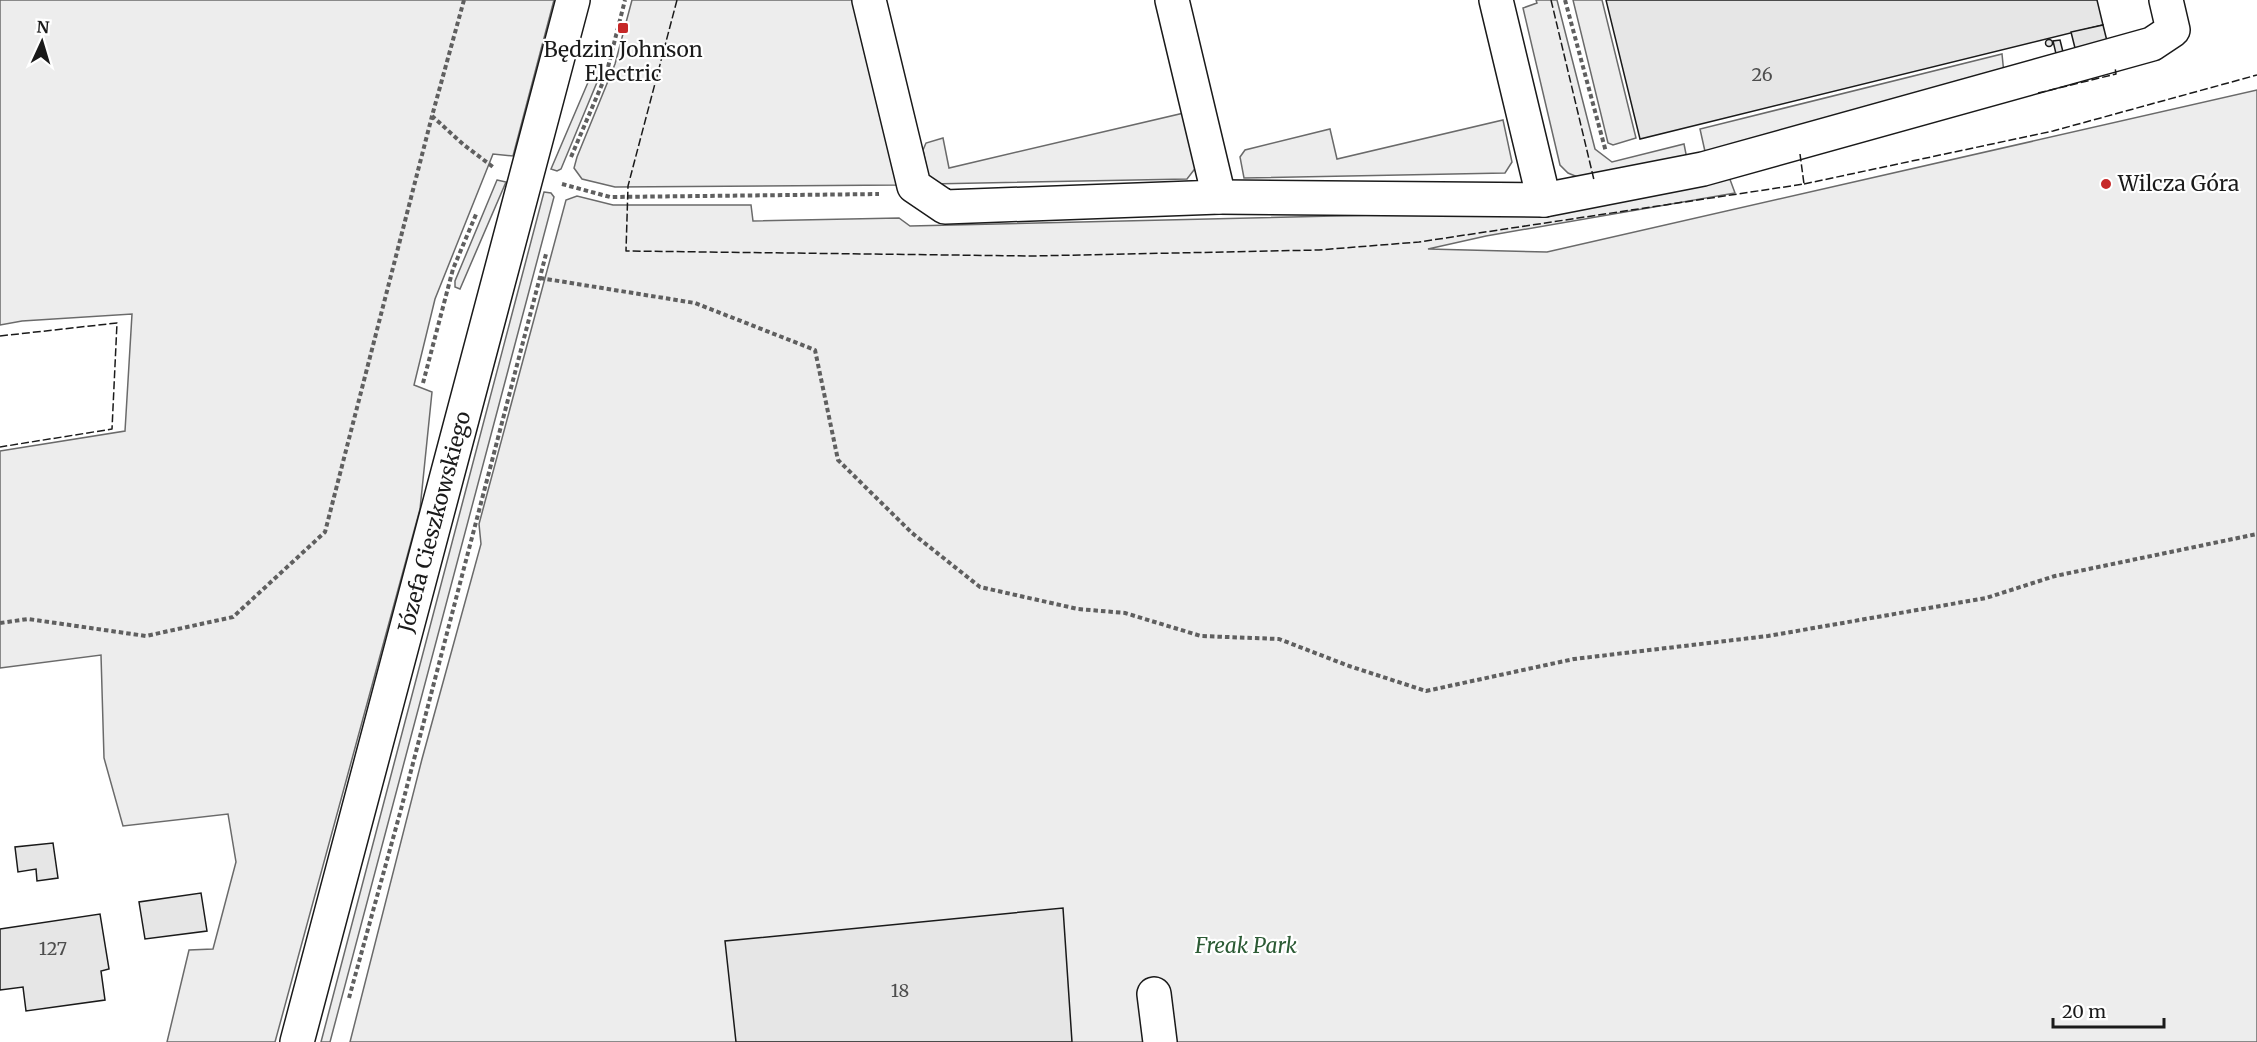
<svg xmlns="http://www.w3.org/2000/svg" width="2257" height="1042" font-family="Merriweather,serif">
<rect width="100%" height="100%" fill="#fff"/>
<!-- green -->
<g fill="#ededed" stroke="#6a6a6a" stroke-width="1.5">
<polygon points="0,0 554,0 513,156 493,154 435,299 414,385 432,392 420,509 275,1042 167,1042 189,950 213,949 236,862 228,814 123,826 104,758 101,655 0,668 0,451 125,431 132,314 22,321 0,325"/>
<polygon points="632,0 855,0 899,185 615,187 582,179 574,168 577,157 615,64"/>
<polygon points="1536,0 1557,0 1595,149 1612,162 1684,144 1687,159 1580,178 1568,173 1560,165 1523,8 1537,3"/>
<polygon points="1573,0 1602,0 1636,138 1613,145 1608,143"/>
<polygon points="2002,54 2004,74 1706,156 1700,129"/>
<polygon points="595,66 600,71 600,75 561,169 557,171 551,169"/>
<polygon points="2257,90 2257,1042 350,1042 422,759 481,544 479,524 566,200 577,196 613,205 751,205 753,221 899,218 910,226 1550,211 1728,174 1735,193 1486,236 1428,249 1547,252"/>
<polygon points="1184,113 1197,166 1187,179 930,184 923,150 926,143 943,138 949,168"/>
<polygon points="1503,120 1512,162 1505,173 1244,178 1240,157 1245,150 1330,129 1337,159"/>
<polygon points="497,180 506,182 460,289 455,287 455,281"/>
<polygon points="544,192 551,193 554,197 330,1042 321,1042"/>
</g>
<!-- building -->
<g fill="#e6e6e6" stroke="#1a1a1a" stroke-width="1.5">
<polygon points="1606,0 2097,0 2103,25 1640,139"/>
<polygon points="2103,25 2107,41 2075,48 2071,32"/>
<circle cx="2049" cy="43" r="3.5"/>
<polygon points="2060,40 2064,56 2057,58 2053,41"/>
<polygon points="53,843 58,878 37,881 36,869 18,872 15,847"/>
<polygon points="201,893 207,931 145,939 139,902"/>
<polygon points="1063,908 1072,1042 736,1042 725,941"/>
<polygon points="100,914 109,969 101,971 105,1000 26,1011 23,987 0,990 0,929"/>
</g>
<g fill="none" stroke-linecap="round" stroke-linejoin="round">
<!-- minor casing -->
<g stroke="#1a1a1a" stroke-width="36">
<g id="minor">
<polyline points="869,0 914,186 945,207 1219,197 1172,0"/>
<polyline points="1219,197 1544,200 1496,0"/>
<polyline points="1544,200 1703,169 2152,44 2173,30 2166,0"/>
<polyline points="1154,994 1160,1042"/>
<path id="s1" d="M297 1042 573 0"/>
</g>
</g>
<!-- path -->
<g stroke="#5f5f5f" stroke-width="4" stroke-dasharray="4.5 3" stroke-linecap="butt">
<polyline points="464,0 432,116 464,145 493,167"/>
<polyline points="1565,0 1606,152"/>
<polyline points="571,157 606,75 625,0"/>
<polyline points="562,184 610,197 879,194"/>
<polyline points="540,278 695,303 815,350 838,460 912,533 980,587 1078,609 1125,613 1201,636 1279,639 1349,666 1426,691 1574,659 1768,636 1986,598 2055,576 2257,534"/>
<polyline points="423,383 453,269 477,212"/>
<polyline points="0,623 28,619 146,636 233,617 325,532 432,116"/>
<polyline points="349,998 400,813 546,254"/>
</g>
<!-- minor -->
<use href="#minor" stroke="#fff" stroke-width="33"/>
<!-- fence -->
<g stroke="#1a1a1a" stroke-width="1.5" stroke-dasharray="8 3" stroke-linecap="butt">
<polyline points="677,0 628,186 626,251 1031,256 1319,250 1419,242 1804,184 1800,154"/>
<polyline points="1551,0 1594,180"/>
<polyline points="2038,93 2116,74 2115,67"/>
<polyline points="1804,184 2053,131 2257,75"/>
<polyline points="0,336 117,323 112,429 0,447"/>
</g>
</g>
<!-- markers -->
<g fill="#c62828" stroke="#fff" stroke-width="2">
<rect x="617" y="22" width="12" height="12" rx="3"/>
<circle cx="2106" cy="184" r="6"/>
</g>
<g text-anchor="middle" stroke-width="4.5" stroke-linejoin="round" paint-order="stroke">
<!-- number labels -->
<g font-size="18" fill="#4d4d4d">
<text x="1762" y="81">26</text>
<text x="53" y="955">127</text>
<text x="900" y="997">18</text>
</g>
<!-- poi labels -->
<g font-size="21" fill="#1a1a1a" stroke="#fff">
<text x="623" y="57">Będzin Johnson<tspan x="623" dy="24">Electric</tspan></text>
<text x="2118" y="191" text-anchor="start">Wilcza Góra</text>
</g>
<!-- street labels -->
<g font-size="21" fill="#1a1a1a" stroke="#fff">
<text dy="7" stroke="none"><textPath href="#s1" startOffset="538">Józefa Cieszkowskiego</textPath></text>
</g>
<!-- park labels -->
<g font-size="21" font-style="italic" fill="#2b5a34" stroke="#fff">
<text x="1246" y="953">Freak Park</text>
</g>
</g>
<!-- north arrow -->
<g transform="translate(42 42) rotate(4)" stroke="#ffffff" stroke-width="4.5" paint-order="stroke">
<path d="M0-4.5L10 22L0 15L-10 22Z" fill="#1a1a1a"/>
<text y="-9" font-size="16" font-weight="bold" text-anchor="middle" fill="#1a1a1a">N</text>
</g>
<!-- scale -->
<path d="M2053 1018v9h111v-9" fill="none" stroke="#1a1a1a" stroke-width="3"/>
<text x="2062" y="1018" font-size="18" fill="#1a1a1a" stroke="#ffffff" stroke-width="4.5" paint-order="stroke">20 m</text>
</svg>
